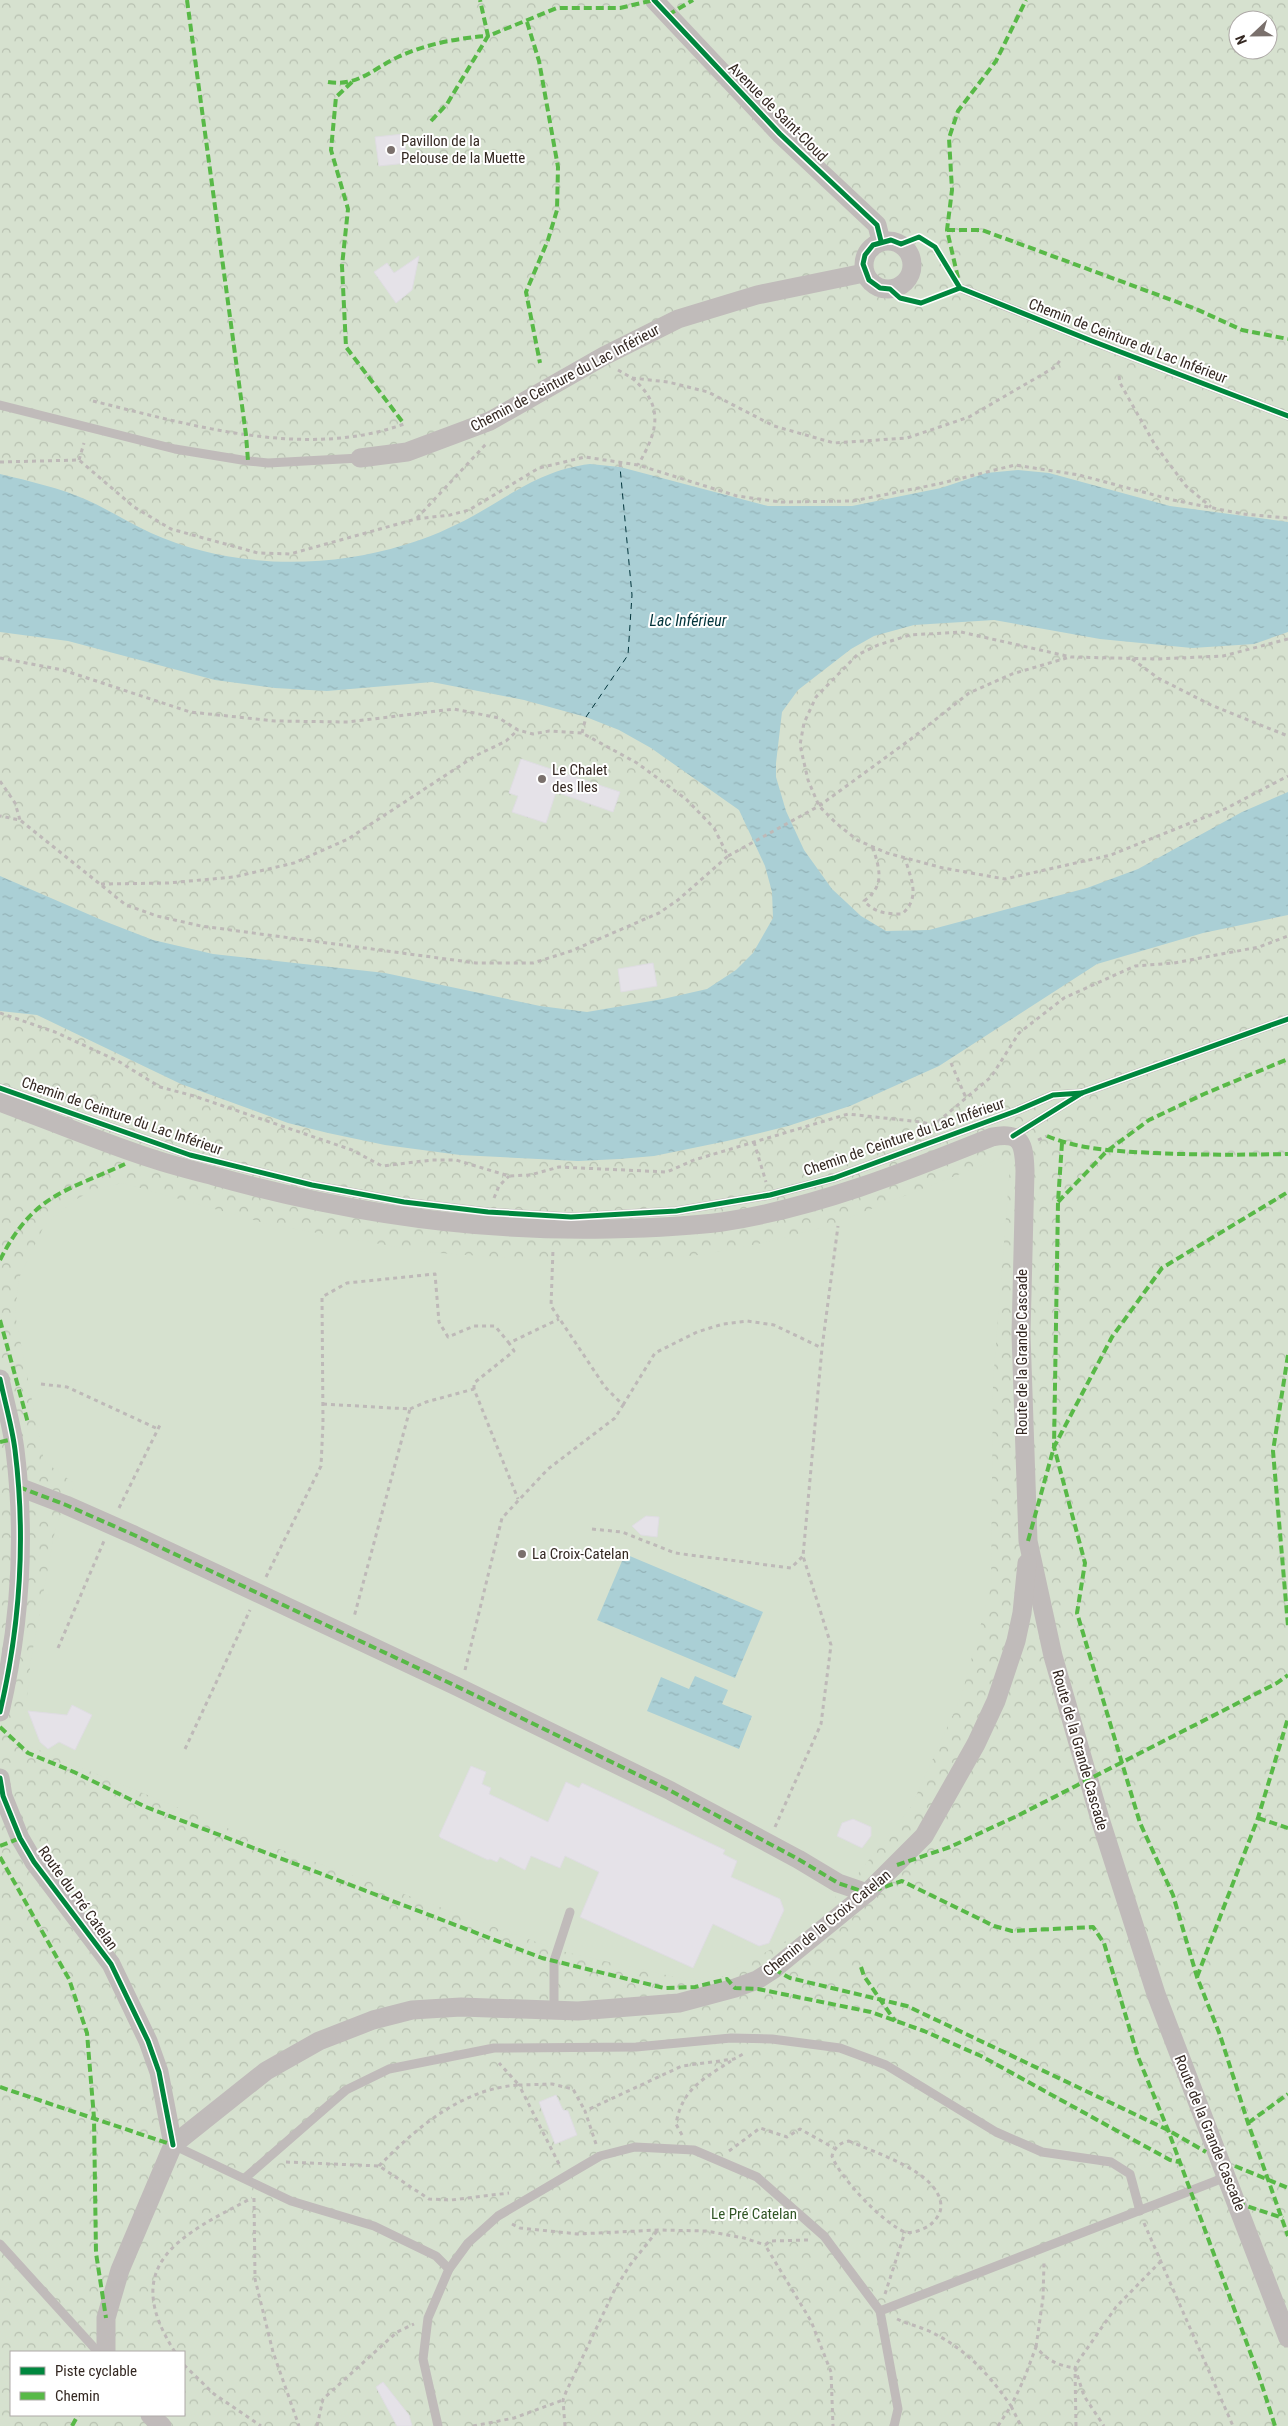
<svg xmlns="http://www.w3.org/2000/svg" width="1288" height="2426" font-family="'Roboto Condensed',sans-serif">
<defs>
<pattern id="park-crowns" width="20" height="18" patternUnits="userSpaceOnUse" patternTransform="scale(1.25)"><rect width="20" height="18" fill="#d6e1cf"/><path d="M2 6a3 3 0 1 1 6 0M12 15a3 3 0 1 1 6 0" fill="none" stroke="#b8c1b1"/></pattern>
<pattern id="water-ripples" width="26" height="14" patternUnits="userSpaceOnUse" patternTransform="scale(1.25)"><rect width="26" height="14" fill="#aacfd5"/><path d="M2 4q2-2 4 0t4 0M15 11q2-2 4 0t4 0" fill="none" stroke="#93b2b7"/></pattern>
</defs>
<rect width="100%" height="100%" fill="#fbf7f5"/>
<!-- park -->
<path fill="url(#park-crowns)" fill-rule="evenodd" d="M0 0H1288V2426H0ZM1238 20H1268V50H1238ZM11 2352H184V2415H11Z"/>
<!-- pitch -->
<polygon fill="#d6e1cf" points="1006,1156 1010,1166 993,1382 991,1587 961,1697 911,1807 853,1880 838,1883 834,1906 786,1941 723,1976 688,1980 561,1951 268,1845 22,1743 31,1659 56,1525 75,1484 44,1461 15,1314 19,1278 45,1224 75,1200 95,1189 123,1183 267,1224 425,1252 540,1260 634,1260 699,1255 754,1245 825,1227"/>
<!-- water -->
<g fill="url(#water-ripples)">
<path d="M590 464 620 467 768 506H852L941 488 986 473 1018 470 1049 473 1170 506 1288 522V632L1254 644 1192 648 1100 639 994 620 914 625 874 636 851 649 798 690 782 712 776 763V777L786 811 804 850 832 889 861 916 886 931 929 930 1087 888 1138 869 1242 812 1288 792V915L1203 933 1097 964 939 1066 850 1106 788 1126 727 1141 654 1156 619 1159 578 1161 460 1155 385 1145 328 1133 288 1123 181 1084 37 1015 0 1011V876L104 921 153 940 213 954 385 973 540 1006 587 1012 663 999 707 989 736 970 753 953 773 918 772 892 765 866 739 810 651 748 619 730 586 717 524 700 432 682 327 691 275 688 215 680 68 641 0 632V474C29 481 60 488 87 500 109 510 129 523 151 533 229 568 323 570 404 545 428 538 451 528 473 516 514 493 542 470 590 464Z"/>
<polygon points="625,1554 763,1612 735,1678 597,1620"/>
<polygon points="695,1676 728,1690 722,1704 752,1716 739,1749 647,1711 661,1677 689,1689"/>
</g>
<g fill="none" stroke-linecap="round" stroke-linejoin="round">
<!-- ferry -->
<polyline stroke="#00333a" stroke-width="1" stroke-dasharray="6 5" stroke-linecap="butt" points="586,717 628,655 632,595 620,467"/>
</g>
<!-- building -->
<g fill="#e5e2e8" stroke="#dfdde2">
<polygon points="404,134 407,163 379,166 375,137"/>
<polygon points="419,256 412,290 396,303 374,272 387,263 394,273"/>
<polygon points="521,759 620,792 613,812 556,792 546,823 512,812 518,796 509,793"/>
<polygon points="653,963 657,986 621,992 618,969"/>
<polygon points="646,1516 659,1517 657,1537 641,1535 632,1526"/>
<polygon points="72,1705 92,1715 75,1750 59,1742 48,1749 40,1742 28,1711 67,1715"/>
<polygon points="471,1766 486,1772 482,1784 491,1788 489,1794 548,1822 566,1782 579,1788 582,1783 725,1850 723,1854 737,1861 731,1877 780,1899 784,1910 769,1943 759,1946 713,1924 693,1968 580,1917 599,1872 565,1856 560,1868 531,1856 525,1870 500,1857 497,1862 490,1859 488,1860 441,1838 439,1836"/>
<polygon points="853,1819 871,1827 871,1836 862,1848 837,1836 842,1823"/>
<polygon points="556,2095 563,2110 568,2111 577,2135 555,2144 539,2102"/>
<polygon points="383,2382 409,2415 412,2426 397,2426 376,2387"/>
</g>
<g fill="none" stroke-linecap="round" stroke-linejoin="round">
<!-- path -->
<g stroke="#beb9b8" stroke-width="3" stroke-dasharray="4 4" stroke-linecap="butt">
<polyline points="618,370 632,378 668,382 708,392 774,426 834,443 907,438 969,417 1055,367 1062,358"/>
<polyline points="1119,376 1120,383 1155,445 1186,486 1211,507"/>
<path d="M632 378C665 406 658 431 638 465"/>
<path d="M93 401C191 425 306 460 404 424"/>
<polyline points="79,460 84,443"/>
<polyline points="0,462 79,460 134,507 171,529 258,553 290,554 416,519 450,515 469,510 539,468 585,457 638,465 737,496 781,502 853,501 938,484 1015,465 1079,475 1173,500 1243,514 1288,518"/>
<polyline points="620,467 621,461"/>
<polyline points="417,518 487,443"/>
<polyline points="1288,639 1223,656 1156,659 1071,657 961,632 910,635 878,645 857,655 816,697 804,723 800,745 808,780 819,806 836,823 857,840 887,853 943,868 1005,879 1111,855 1225,809 1288,776"/>
<polyline points="0,658 63,670 190,712 275,721 348,722 454,709 499,718 518,730 533,734 549,731 582,733 637,763 686,799 714,828 728,856 678,900 659,913 571,951 533,963 476,963 201,926 157,916 126,905 20,820 0,816"/>
<polyline points="1132,659 1158,678 1211,705 1288,736"/>
<polyline points="582,733 586,717"/>
<polyline points="0,781 15,803 20,820"/>
<path d="M873 847C879 869 886 885 864 901 875 913 887 914 902 914 921 897 911 880 905 858"/>
<polyline points="728,856 819,806 911,739 969,693 1012,674 1070,657"/>
<polyline points="101,884 168,883 234,877 294,863 348,839 475,756 506,741 518,730"/>
<polyline points="0,1013 55,1032 118,1061 160,1087 194,1096 352,1150 382,1166 432,1160 456,1160 509,1176 530,1175 559,1167 667,1172 694,1160 848,1114 921,1122 934,1125 991,1077 1019,1033 1064,998 1135,966 1174,963 1259,947 1288,936"/>
<polyline points="951,1063 966,1098"/>
<polyline points="1038,1140 1047,1136"/>
<polyline points="754,1142 766,1182"/>
<polyline points="494,1198 499,1186 509,1176"/>
<polyline points="41,1384 67,1387 158,1429"/>
<polyline points="474,1389 474,1383 514,1351 509,1343"/>
<polyline points="323,1404 410,1409 354,1617"/>
<polyline points="623,1405 655,1353 697,1332 723,1324 747,1321 774,1325 822,1348"/>
<polyline points="410,1409 426,1402 474,1389 518,1499"/>
<polyline points="119,1508 160,1425"/>
<polyline points="592,1529 622,1532 675,1553 791,1568 803,1556"/>
<polyline points="266,1577 321,1466 323,1423 322,1297 347,1283 435,1274 439,1322 448,1337 474,1326 495,1326 509,1343 559,1319"/>
<polyline points="58,1648 104,1541"/>
<polyline points="465,1670 502,1518 548,1469 615,1418 623,1405 605,1387 551,1306 553,1249"/>
<polyline points="185,1749 250,1610"/>
<polyline points="775,1827 821,1724 831,1645 803,1556 822,1348 838,1226"/>
<path d="M682 2135 676 2124C682 2089 703 2079 731 2061"/>
<path d="M849 2141C875 2153 940 2172 941 2206 941 2213 936 2220 930 2225 924 2229 913 2234 905 2232 884 2224 839 2177 832 2156 835 2147 839 2143 849 2141Z"/>
<polyline points="596,2144 585,2111 682,2066 734,2059 745,2053"/>
<polyline points="729,2151 760,2128 787,2137 800,2129 834,2148"/>
<polyline points="286,2162 379,2166 429,2199 451,2200 509,2193"/>
<polyline points="559,2164 519,2085 552,2084 573,2089 585,2111"/>
<path d="M379 2166C417 2127 463 2088 519 2085L499 2063"/>
<polyline points="254,2198 255,2279 273,2352 299,2426"/>
<polyline points="1144,2223 1233,2426"/>
<polyline points="512,2224 520,2228 578,2234 658,2230 706,2231 744,2238 765,2245"/>
<polyline points="808,2240 770,2241 765,2245 811,2321 831,2372 833,2426"/>
<polyline points="885,2294 905,2232"/>
<path d="M897 2319C907 2324 918 2326 929 2331 965 2348 989 2374 1011 2406L1024 2379 1036 2347C1048 2361 1057 2365 1075 2368L1084 2396 1104 2426"/>
<polyline points="1036,2347 1043,2298 1044,2263"/>
<path d="M175 2352C118 2264 181 2235 252 2198"/>
<polyline points="184,2365 214,2394 261,2426"/>
<polyline points="317,2426 323,2399 397,2332 414,2324"/>
<polyline points="473,2426 514,2418 563,2400"/>
<polyline points="565,2426 563,2400 566,2392 615,2289 630,2265 658,2230"/>
<polyline points="998,2426 1011,2406 1021,2426"/>
<polyline points="1076,2426 1075,2368 1077,2363 1116,2307 1160,2262"/>
</g>
<!-- lane -->
<g stroke="#c0bbba" stroke-width="9">
<polyline points="960,288 1092,341 1288,416"/>
<polyline points="0,405 175,449 248,461 268,463 360,458"/>
<polyline points="0,1088 190,1155 312,1185 404,1202 488,1212 571,1217 676,1211 770,1195 834,1178 1016,1111 1053,1095 1082,1093"/>
<polyline points="1013,1136 1082,1093 1288,1019"/>
<polyline points="554,2011 554,1961 570,1912"/>
<polyline points="173,2145 291,2201 374,2226 436,2256 449,2269"/>
<polyline points="245,2178 346,2090 389,2069 494,2048 636,2047 731,2038 772,2039 840,2048 886,2065 996,2132 1042,2152 1111,2162 1130,2174 1140,2211"/>
<polyline points="0,2244 98,2352"/>
<polyline points="880,2311 1226,2177"/>
<polyline points="438,2426 423,2359 428,2318 449,2269 468,2243 498,2216 600,2156 635,2147 694,2150 757,2177 824,2236 880,2311 898,2409 894,2426"/>
</g>
<!-- street -->
<g stroke="#c0bbba" stroke-width="19">
<polyline points="654,0 780,134 877,225 881,241"/>
<circle cx="888" cy="265" r="24"/>
<polyline points="360,458 407,452 490,421 604,356 678,319 757,295 864,273"/>
<path d="M0 1102C48 1120 96 1140 144 1156 167 1164 191 1170 214 1176 343 1212 475 1232 609 1229 647 1228 685 1227 722 1222 815 1208 905 1172 992 1137 1022 1131 1024 1144 1025 1171L1021 1334 1028 1541 1053 1656 1100 1819 1156 1994 1288 2338"/>
<path d="M0 1379C5 1403 12 1426 15 1450 26 1538 20 1626 0 1712"/>
<polyline points="19,1487 66,1505 134,1535 456,1686 671,1791 798,1859 838,1883 867,1893"/>
<polyline points="0,1778 3,1796 20,1838 34,1862 111,1964 148,2041 159,2072 173,2145"/>
<polyline points="106,2352 106,2318 120,2270 173,2145 266,2071 319,2041 373,2020 412,2010 461,2007 578,2011 679,2003 735,1988 757,1980 774,1969 867,1893 924,1836 976,1744 996,1701 1016,1641 1022,1613 1027,1563"/>
<polyline points="150,2415 162,2426"/>
</g>
<!-- quiet -->
<g stroke="#58b947" stroke-width="4" stroke-dasharray="8 4" stroke-linecap="butt">
<polyline points="187,0 246,435 248,461"/>
<polyline points="668,15 693,0"/>
<polyline points="527,22 539,61 558,167 557,210 548,240 526,292 540,363"/>
<path d="M328 82C358 87 374 68 398 57 426 44 458 38 488 36L480 0"/>
<polyline points="352,82 336,97 331,150 348,209 342,266 346,347 404,424"/>
<polyline points="431,121 447,104 488,36 557,8 620,8 654,0"/>
<polyline points="947,230 982,230 1196,309 1242,330 1288,339"/>
<polyline points="958,278 947,230 952,190 949,138 958,111 996,61 1026,0"/>
<path d="M1047 1136C1081 1150 1117 1151 1153 1153 1198 1155 1243 1155 1288 1154"/>
<polyline points="1062,1143 1058,1202 1054,1447 1085,1563 1077,1613 1140,1823 1173,1895 1197,1977 1220,2035 1248,2123 1288,2236"/>
<polyline points="1058,1202 1107,1151 1149,1120 1204,1094 1288,1059"/>
<path d="M0 1260C33 1195 64 1192 125 1164"/>
<polyline points="0,1320 28,1423"/>
<polyline points="1288,1355 1273,1451 1288,1626"/>
<polyline points="0,1442 13,1439"/>
<polyline points="19,1487 66,1505 134,1535 456,1686 671,1791 798,1859 838,1883 867,1893 902,1881 994,1926 1012,1931 1093,1927 1104,1943 1138,2057 1168,2130 1259,2376 1275,2426"/>
<polyline points="1028,1541 1054,1447 1112,1337 1162,1268 1288,1192"/>
<polyline points="0,1727 28,1753 74,1772 146,1807 542,1958 664,1988 695,1987 727,1979 735,1988 758,1989 871,2012 924,2031 981,2056 1170,2160 1179,2162"/>
<polyline points="1258,1818 1288,1828"/>
<polyline points="0,1846 20,1838"/>
<polyline points="0,1857 69,1979 87,2033 94,2118 96,2253 106,2318"/>
<polyline points="897,1865 950,1847 1019,1815 1277,1683 1288,1675"/>
<polyline points="861,1967 864,1976 895,2021"/>
<polyline points="774,1969 790,1978 907,2006 1168,2130 1206,2152"/>
<polyline points="1197,1977 1258,1818 1288,1718"/>
<polyline points="0,2087 173,2145"/>
<polyline points="1248,2123 1288,2094"/>
<polyline points="1235,2166 1288,2188"/>
<polyline points="1237,2203 1283,2218"/>
<polyline points="72,2426 78,2415"/>
</g>
<!-- cycleway casing -->
<g stroke="#fff" stroke-width="8">
<g id="cycleway">
<polyline points="654,0 780,134 877,225 881,241"/>
<polyline points="960,288 921,303 900,298 890,289 880,288 869,280 863,264 865,255 873,245 891,240 901,244 919,237 935,247 960,288 1092,341 1288,416"/>
<polyline points="0,1088 190,1155 312,1185 404,1202 488,1212 571,1217 676,1211 770,1195 834,1178 1016,1111 1053,1095 1082,1093"/>
<polyline points="1013,1136 1082,1093 1288,1019"/>
<path d="M0 1379C5 1403 12 1426 15 1450 26 1538 20 1626 0 1712"/>
<polyline points="0,1778 3,1796 20,1838 34,1862 111,1964 148,2041 159,2072 173,2145"/>
</g>
</g>
<!-- cycleway -->
<use href="#cycleway" stroke="#00873e" stroke-width="5"/>
</g>
<!-- markers -->
<g fill="#7a706c" stroke="#fff" stroke-width="2">
<circle cx="391" cy="150" r="5"/>
<circle cx="542" cy="779" r="5"/>
<circle cx="522" cy="1554" r="5"/>
</g>
<g text-anchor="middle" stroke-width="4" stroke-linejoin="round" paint-order="stroke">
<!-- street labels -->
<g font-size="15" fill="#342822" stroke="#fff">
<text transform="translate(778 112) rotate(45)" y="5">Avenue de Saint-Cloud</text>
<text transform="translate(1128 341) rotate(21)" y="5">Chemin de Ceinture du Lac Inférieur</text>
<text transform="translate(565 378) rotate(-28)" y="5">Chemin de Ceinture du Lac Inférieur</text>
<text transform="translate(122 1116) rotate(19)" y="5">Chemin de Ceinture du Lac Inférieur</text>
<text transform="translate(904 1137) rotate(-19)" y="5">Chemin de Ceinture du Lac Inférieur</text>
<text transform="translate(1022 1352) rotate(-90)" y="5">Route de la Grande Cascade</text>
<text transform="translate(1080 1750) rotate(74)" y="5">Route de la Grande Cascade</text>
<text transform="translate(78 1898) rotate(54)" y="5">Route du Pré Catelan</text>
<text transform="translate(827 1923) rotate(-39)" y="5">Chemin de la Croix Catelan</text>
<text transform="translate(1210 2133) rotate(68)" y="5">Route de la Grande Cascade</text>
</g>
<!-- poi labels -->
<g font-size="15" fill="#342822" stroke="#fff" text-anchor="start">
<text x="401" y="146">Pavillon de la<tspan x="401" dy="17">Pelouse de la Muette</tspan></text>
<text x="552" y="775">Le Chalet<tspan x="552" dy="17">des Iles</tspan></text>
<text x="532" y="1559">La Croix-Catelan</text>
</g>
<!-- park labels -->
<g font-size="15" fill="#315626" stroke="#fff">
<text x="754" y="2219">Le Pré Catelan</text>
</g>
<!-- water labels -->
<g font-size="16" font-style="italic" fill="#00333a" stroke="#fff">
<text x="688" y="626">Lac Inférieur</text>
</g>
</g>
<!-- legend -->
<rect x="10" y="2351" width="175" height="65" fill="#ffffff" stroke="#aea9a7"/>
<rect x="20" y="2367" width="25" height="8" fill="#00873e" stroke="#aea9a7"/>
<text x="55" y="2376" font-size="15" fill="#342822">Piste cyclable</text>
<rect x="20" y="2392" width="25" height="8" fill="#58b947" stroke="#aea9a7"/>
<text x="55" y="2401" font-size="15" fill="#342822">Chemin</text>
<!-- north arrow -->
<g transform="translate(1253 35) rotate(248)"><circle r="24" fill="#ffffff" stroke="#aea9a7"/>
<path d="M0-4L9 19L0 12L-9 19Z" fill="#7a706c"/>
<text y="-8" font-size="14" font-weight="bold" text-anchor="middle" fill="#342822">N</text>
</g>
</svg>
